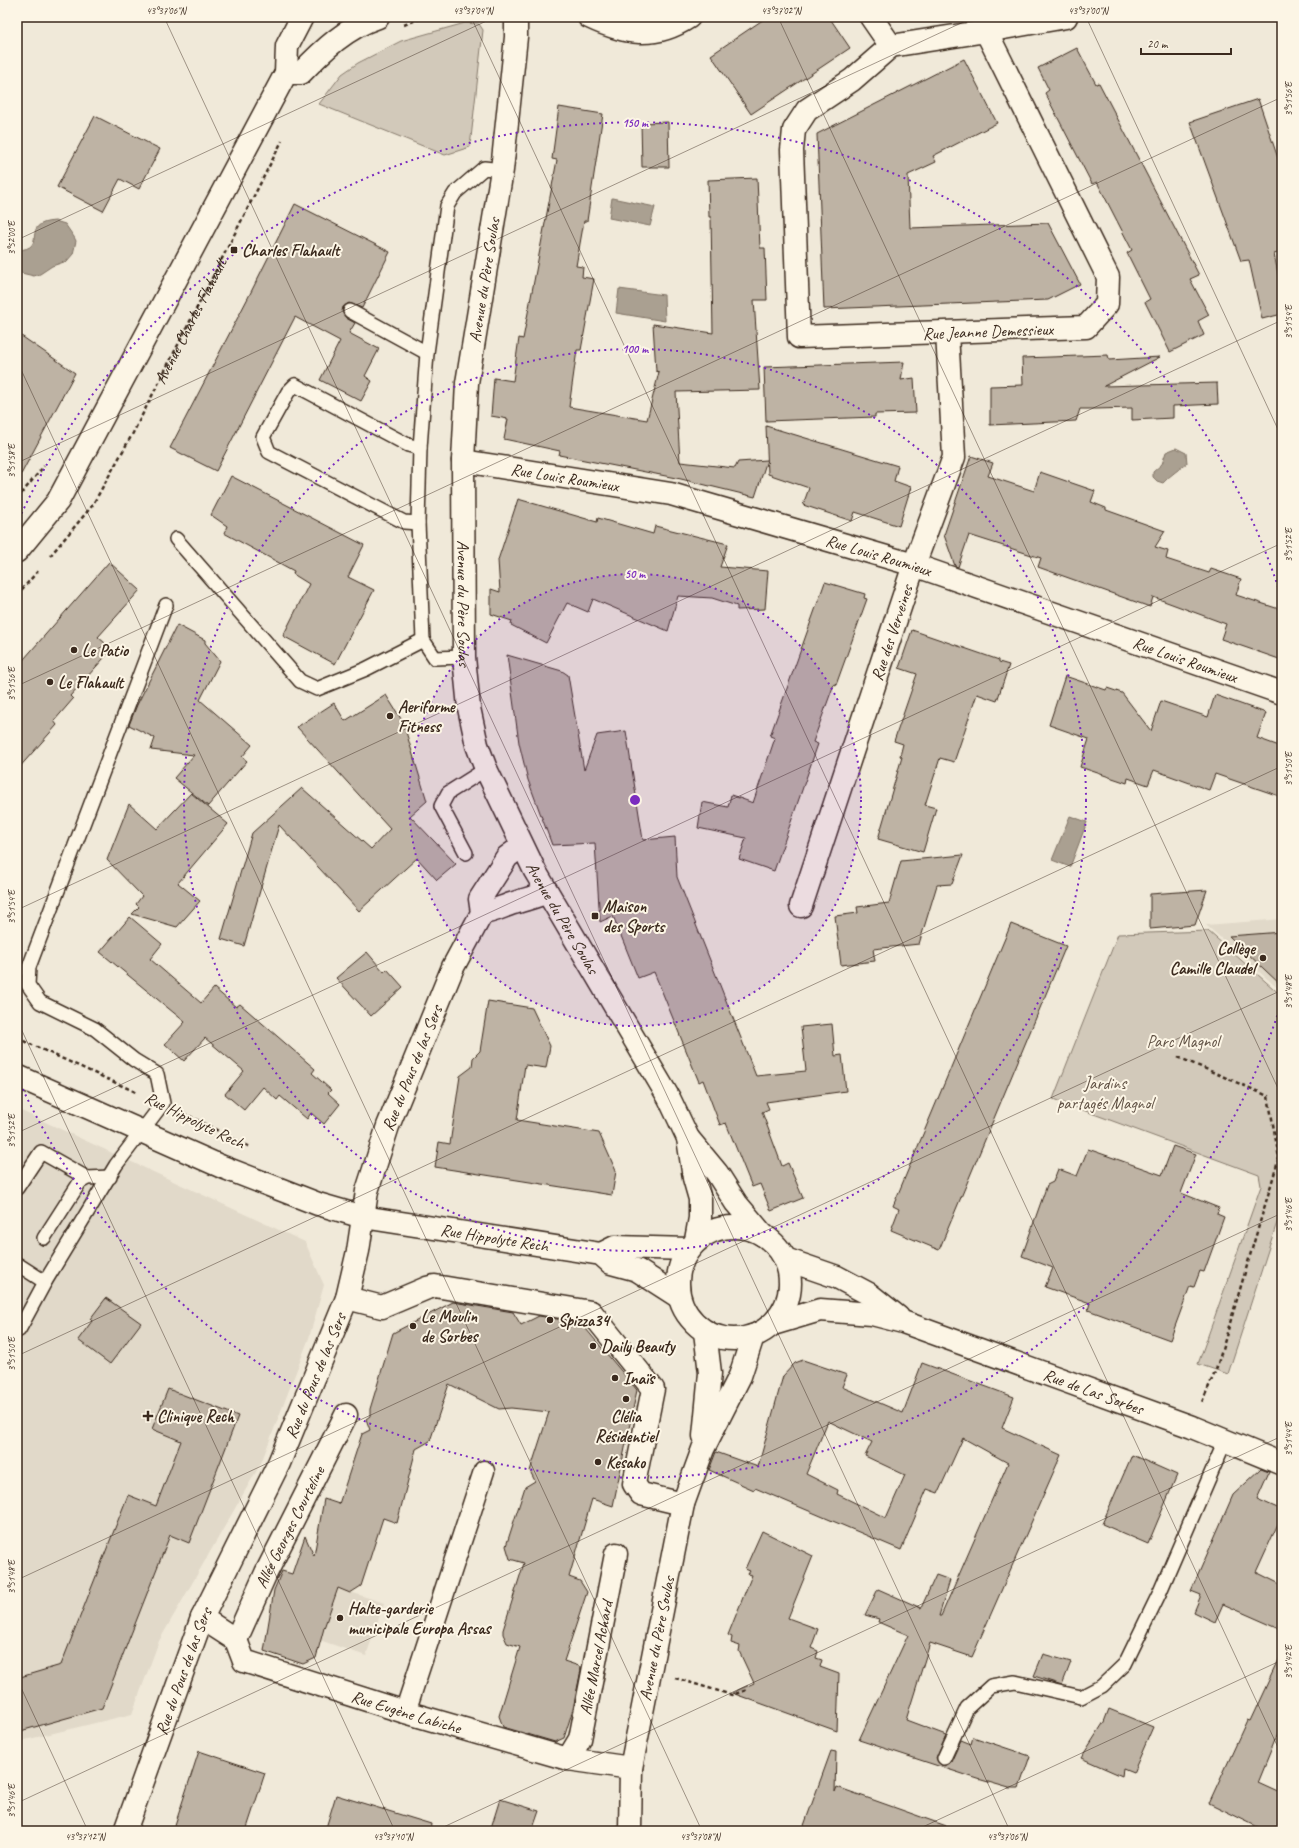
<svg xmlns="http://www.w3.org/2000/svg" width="1299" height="1848" font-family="Caveat,sans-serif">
<rect width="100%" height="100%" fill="#f0e9d9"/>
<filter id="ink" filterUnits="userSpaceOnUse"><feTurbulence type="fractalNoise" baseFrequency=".025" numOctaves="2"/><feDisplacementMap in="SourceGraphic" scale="8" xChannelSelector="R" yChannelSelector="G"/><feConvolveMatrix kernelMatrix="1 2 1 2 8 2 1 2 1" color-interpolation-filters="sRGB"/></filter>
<g filter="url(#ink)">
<!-- built -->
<g fill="#e1d9c9">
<polygon points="1282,919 1282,992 1206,925"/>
<polygon points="17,1109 305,1242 324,1285 309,1338 261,1463 159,1641 132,1714 17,1742"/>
<polygon points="314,1580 384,1603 366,1656 296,1632"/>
</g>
<!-- green -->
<g fill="#d2c9ba" stroke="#867a6c">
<polygon points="465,23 479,24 483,30 470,147 445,155 319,104 342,74 358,63 401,41"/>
<polygon points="1208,931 1282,996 1282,1207 1228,1374 1198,1364 1261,1186 1259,1175 1053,1099 1118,934"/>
</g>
<!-- water -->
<g fill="#aaa091" stroke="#7e7163">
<polygon points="612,198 655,207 650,226 609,218"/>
<path d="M55 221 65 224 74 237 76 241 73 254 67 261 52 266 40 274 34 276 17 272V250C50 249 18 223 55 221Z"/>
<polygon points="619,289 664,295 665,321 616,313"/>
<path d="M1176 448 1186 453 1187 463C1180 469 1170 475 1163 483L1157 481 1153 477V472L1162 464 1166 452Z"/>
<polygon points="1070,816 1087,822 1070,867 1052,860"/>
</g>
<!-- building -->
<g fill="#beb3a4" stroke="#3b2a1e" fill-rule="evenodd">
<polygon points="767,17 829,17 850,48 751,114 711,55"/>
<polygon points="1077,48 1096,84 1099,83 1199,275 1190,279 1209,315 1198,321 1204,335 1170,352 1145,302 1150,299 1127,253 1132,250 1097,182 1092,184 1045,93 1049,90 1038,68"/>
<polygon points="964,59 997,123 933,156 936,162 908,175 910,228 1048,223 1080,284 1048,300 824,309 817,134"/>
<polygon points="1258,99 1282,170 1282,252 1274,254 1282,293 1282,314 1262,319 1249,260 1241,261 1190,122"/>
<polygon points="559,107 603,114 587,221 584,221 576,266 583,267 582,277 594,279 581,350 577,350 569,407 647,420 659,372 656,371 653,324 713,333 711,217 709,217 708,180 757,178 760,248 765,248 767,300 754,300 760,390 676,392 680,462 735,468 738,462 767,460 755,497 681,479 559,455 560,451 504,439 508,419 491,416 494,378 513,381 519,338 523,339 557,160 552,159"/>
<polygon points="95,116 160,149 139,189 120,179 103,211 57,187"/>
<polygon points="668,122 669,167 642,167 641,123"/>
<polygon points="295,204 390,252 362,308 349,303 343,307 342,311 346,318 355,323 349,333 379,349 365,376 372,381 361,401 320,380 340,341 295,317 216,471 170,448 250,294"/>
<polygon points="17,333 75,373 17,482"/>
<polygon points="1108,355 1109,360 1160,357 1104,386 1217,383 1218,404 1173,406 1173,418 1132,420 1132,408 1096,409 1080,409 1076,421 990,425 990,386 1023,385 1022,358"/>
<polygon points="904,362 901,380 914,378 916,413 875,414 875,417 766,421 764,367"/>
<polygon points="766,426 898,466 894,481 911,487 899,526 855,512 852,521 803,505 809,488 768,474"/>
<polygon points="971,456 993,463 988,476 1034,491 1040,472 1095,491 1091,502 1106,508 1106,510 1165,531 1155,547 1168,551 1166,559 1209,573 1211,569 1241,579 1236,595 1282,610 1282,660 1221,639 1226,624 1153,597 1150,607 1038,567 1041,558 969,535 958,567 955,566 944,535"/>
<polygon points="231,476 364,545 348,577 374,590 335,664 283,636 309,584 293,574 294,571 224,533 227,526 211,515"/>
<polygon points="518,499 597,522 598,518 653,534 655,526 728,544 720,567 768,571 765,609 737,610 737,606 712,598 678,596 668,631 593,599 588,612 567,603 546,643 511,625 512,621 491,614 491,589 500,592 498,560"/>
<polygon points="109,562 140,590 98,637 112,649 70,696 73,699 54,721 57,725 17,770 17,667"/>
<polygon points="825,582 865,594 864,598 867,599 836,685 834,684 813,742 818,744 774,871 739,859 746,838 698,828 702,802 728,807 731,795 753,803 775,738 770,736"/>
<polygon points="177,625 205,640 205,643 220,661 200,700 252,745 242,757 247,761 208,806 174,778 194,755 151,750 155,738 129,725 137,705"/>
<polygon points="912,630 999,660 999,662 1009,665 997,701 977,694 954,762 940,758 925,805 936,808 923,852 878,839 902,757 900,756 903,744 894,741 917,674 899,668"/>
<polygon points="507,655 562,671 568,675 584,770 597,735 626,731 643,840 675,837 677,877 756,1076 806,1071 801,1027 832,1024 835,1056 842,1055 846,1091 766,1102 769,1109 762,1112 782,1166 788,1163 803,1198 771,1211 760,1184 752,1187 726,1123 720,1125 703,1080 699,1082 654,972 638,978 613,916 600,922 595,843 552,845 528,780 519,743"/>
<polygon points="1065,676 1106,690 1107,688 1122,693 1151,731 1161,701 1208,717 1215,695 1266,713 1257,738 1282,747 1282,797 1215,774 1209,790 1154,770 1148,785 1128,778 1127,783 1080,767 1089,739 1049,725"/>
<polygon points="386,695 403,722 427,801 410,816 456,864 437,880 417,858 359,911 279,825 244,946 221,939 252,833 302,788 371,849 390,829 297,727 334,703 345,721"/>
<polygon points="191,793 228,824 178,883 200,901 177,927 132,914 139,907 136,904 142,896 107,860 129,804 157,829"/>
<polygon points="963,855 952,884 937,885 919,944 873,949 875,961 841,965 835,916 858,913 857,907 889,903 901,861"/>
<polygon points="1207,890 1195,925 1150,929 1150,894"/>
<polygon points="130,917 162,944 150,959 201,1003 214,988 236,1007 240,1004 315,1069 312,1073 331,1090 328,1093 340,1104 324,1124 311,1113 307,1119 280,1096 277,1100 263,1087 244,1110 225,1094 244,1071 205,1038 184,1061 165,1044 185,1022 100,952"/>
<polygon points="1011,924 1066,946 939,1250 891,1230 899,1209 893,1206"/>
<polygon points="1282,932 1282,986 1229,936"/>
<polygon points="367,952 384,972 387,969 403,987 371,1016 336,978"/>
<polygon points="488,1001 532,1008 550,1046 546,1068 525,1065 517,1120 599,1133 616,1171 612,1195 435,1167 439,1142 450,1144 460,1076 472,1067 473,1058 480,1051"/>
<polygon points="1173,1146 1196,1154 1181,1193 1219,1208 1217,1214 1224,1217 1204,1272 1200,1271 1194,1287 1190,1286 1170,1340 1088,1310 1090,1303 1045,1287 1053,1268 1022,1256 1047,1185 1053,1182 1058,1169 1077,1176 1088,1149 1162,1175"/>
<polygon points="106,1298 141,1323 110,1364 78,1340 92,1321 90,1319"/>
<polygon points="453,1302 513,1312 521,1325 539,1316 581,1323 637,1390 613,1506 592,1499 569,1577 580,1581 587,1592 564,1661 579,1666 581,1670 573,1709 564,1738 555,1742 503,1727 499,1716 520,1647 507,1643 503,1634 503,1630 524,1563 510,1559 506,1546 525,1487 535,1481 530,1471 549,1412 511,1408 499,1409 449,1384 430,1441 416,1449 397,1523 383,1518 361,1586 350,1593 338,1588 324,1628 316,1658 303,1664 264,1651 274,1590 282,1571 292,1574 305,1536 314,1556 324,1499 339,1504 362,1434 370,1430 366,1419 370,1416 370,1409 393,1333"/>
<path d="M803 1360 847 1375 842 1387 903 1413 922 1363 1014 1397 1002 1428 1061 1455 972 1657 930 1643 906 1720 946 1735 936 1758 941 1765 945 1766 951 1762 961 1740 971 1744 973 1737 1030 1756 1019 1788H1009L978 1779 859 1740 908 1635 878 1622 879 1619 865 1615 878 1589 921 1608 936 1575 950 1580 939 1616H941L1008 1463 963 1438 938 1493 927 1489 901 1550 755 1488 754 1490 709 1470 716 1452 758 1467 783 1376 795 1363ZM828 1421 872 1442 865 1456 905 1475 886 1518 837 1494 838 1490 806 1474Z"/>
<polygon points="168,1389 238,1416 189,1543 170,1535 102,1708 17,1732 17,1678 61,1665 128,1495 156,1506 181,1441 152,1429"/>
<polygon points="1132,1455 1177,1475 1148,1544 1102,1524"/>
<polygon points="1261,1469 1269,1472 1257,1499 1282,1510 1282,1515 1256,1572 1282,1585 1282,1630 1223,1604 1215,1622 1194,1612 1201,1595 1191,1591 1233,1495"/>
<polygon points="762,1531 813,1556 788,1618 818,1629 811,1648 818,1651 816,1658 822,1660 820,1667 839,1674 837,1731 732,1693 754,1683 739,1651 740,1646 731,1643 732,1637 728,1635 752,1575 748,1574 750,1571 745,1569"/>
<polygon points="1282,1652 1282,1724 1258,1783 1282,1794 1282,1831 1266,1831 1209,1803 1247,1720 1250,1721"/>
<polygon points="1043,1654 1071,1662 1062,1685 1034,1676"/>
<polygon points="1109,1709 1153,1727 1133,1773 1123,1769 1122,1776 1081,1758 1104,1722"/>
<polygon points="199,1751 265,1773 246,1831 173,1831"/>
<polygon points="831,1751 836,1752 835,1792 837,1787 952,1828 952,1831 802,1831"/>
<polygon points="336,1795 431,1824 430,1831 325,1831"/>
<polygon points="500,1799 539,1811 532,1831 490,1831"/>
</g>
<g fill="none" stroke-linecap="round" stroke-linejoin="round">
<!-- service casing -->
<g stroke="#3b2a1e" stroke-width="16">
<g id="service">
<polyline points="350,311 427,353"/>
<polyline points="418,523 404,522 269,452 263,437 288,392 295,385 408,445 420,448"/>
<polyline points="176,539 300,681 317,689 366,669 423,640"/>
<polyline points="464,657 435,658 423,640 418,523 420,448 427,353 447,206 455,193 484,168 502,170"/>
<polyline points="466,853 441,806 448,793 486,769"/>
<polyline points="17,1188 41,1152 87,1178"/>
<polyline points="44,1238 80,1182 87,1178 110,1177"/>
<polyline points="17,1264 45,1282"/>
<polyline points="19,1330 45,1282 116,1165 163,1103 157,1074 134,1060 95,1029 40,1002 28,985 29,967 166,605"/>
<polyline points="944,1758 967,1708 991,1686 1015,1682 1081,1697 1102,1686 1125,1664 1159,1594 1225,1441"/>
</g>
</g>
<!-- pedestrian casing -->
<g stroke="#3b2a1e" stroke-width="23">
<polyline id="pedestrian" points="405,1712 484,1471"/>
</g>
<!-- minor casing -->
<g stroke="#3b2a1e" stroke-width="25">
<g id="minor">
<polyline points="871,17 891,46"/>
<polygon points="986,31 1108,277 1107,304 1086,327 799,337 792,150 794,130 807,110 852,80 891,46"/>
<polyline points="986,31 1066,17"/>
<path id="s2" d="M463 461 671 494 914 565 1282 693"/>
<path id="s3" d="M801 906 914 565 954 457 947 333"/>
<path d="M482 913C494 912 503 906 514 903 526 899 536 897 547 892"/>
<path id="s4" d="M17 1076 220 1166 318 1204 363 1217 601 1254 611 1263 637 1270 679 1297"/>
<polyline points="601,1254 615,1247 689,1249"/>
<polyline points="347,1298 382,1307 427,1288 435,1286 591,1312 653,1389 634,1484 641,1494 683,1504"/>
<path id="s5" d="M202 1618 236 1640 244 1661 405 1712 568 1759 631 1768"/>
<path id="s6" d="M236 1640 266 1573 346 1415"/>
<path id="s7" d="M568 1759 580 1739 616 1554"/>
<path id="s8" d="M125 1831 202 1618 279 1463 347 1298 358 1251 367 1191 388 1126 453 967 482 913 480 899 507 857 522 846"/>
</g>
</g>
<!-- tertiary casing -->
<g stroke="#3b2a1e" stroke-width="25">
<g id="tertiary">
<path d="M589 17C625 34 654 40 689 17"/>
<polyline points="785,1259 837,1277 869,1294 898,1317"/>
<path id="s9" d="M773 1324 820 1310 872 1314 903 1322 1192 1427 1282 1464"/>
</g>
</g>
<!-- secondary casing -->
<g stroke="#3b2a1e" stroke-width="25">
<g id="secondary">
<path id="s10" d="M516 17V37L502 170 467 383 463 461 464 657 469 708 477 745 486 769 535 871 669 1098 688 1138 717 1173 736 1203 763 1235"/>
<path d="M286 73H301C323 50 347 27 378 17"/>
<polyline points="17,551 58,501 286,73 287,46 302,17"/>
<polyline points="688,1138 694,1178 700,1199 700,1218 696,1240"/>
<circle cx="734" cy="1283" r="56"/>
<polyline points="704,1436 710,1373 705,1332"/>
<path id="s11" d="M630 1831 631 1768 683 1504 703 1449 740 1376 753 1336"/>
</g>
</g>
<!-- path -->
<g stroke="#3b2a1e" stroke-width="2.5" stroke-dasharray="4 3" stroke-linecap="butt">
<polyline points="404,25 423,17"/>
<polyline points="17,499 44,466"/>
<path id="s1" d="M50 556 92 506 133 433 282 141"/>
<polyline points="17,595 38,571"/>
<polyline points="17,1038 138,1093"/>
<polyline points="1178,1057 1268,1096 1279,1158 1216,1370 1202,1402"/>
<polyline points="183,1113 250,1147"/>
<polyline points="675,1678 732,1695 747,1690"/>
</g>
<!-- service -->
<use href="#service" stroke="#fcf5e5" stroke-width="13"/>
<!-- pedestrian -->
<use href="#pedestrian" stroke="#fcf5e5" stroke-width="20"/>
<!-- minor -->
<use href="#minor" stroke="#fcf5e5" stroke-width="22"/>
<!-- tertiary -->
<use href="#tertiary" stroke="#fcf5e5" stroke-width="22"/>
<!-- secondary -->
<use href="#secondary" stroke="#fcf5e5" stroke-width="22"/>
</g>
</g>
<!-- ticks -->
<path fill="none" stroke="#3b2a1e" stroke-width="1" stroke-opacity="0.45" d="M164 17 1010 1831M471 17 1282 1756M778 17 1282 1097M1086 17 1282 438M17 240 495 17M17 361 702 1831M17 463 974 17M17 686 1282 97M17 910 1282 320M17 1020 395 1831M17 1133 1282 543M17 1356 1282 766M17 1580 1282 990M17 1679 88 1831M17 1803 1282 1213M435 1831 1282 1436M914 1831 1282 1660"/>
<!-- distance rings -->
<circle cx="635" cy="800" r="226" fill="#7b2cbf" fill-opacity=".12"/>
<g fill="none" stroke="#7b2cbf" stroke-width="2" stroke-dasharray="2 4">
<circle cx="635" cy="800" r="226"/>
<circle cx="635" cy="800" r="451"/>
<path d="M1281 1004A677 677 0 0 1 19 1081M19 519A677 677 0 0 1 1281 596"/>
</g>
<!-- markers -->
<g fill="#3b2a1e" stroke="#fcf5e5" stroke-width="1.5">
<rect x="230" y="246" width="8" height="8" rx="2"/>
<circle cx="74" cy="650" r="4"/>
<circle cx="50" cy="682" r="4"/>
<circle cx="390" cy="716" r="4"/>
<rect x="591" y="912" width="8" height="8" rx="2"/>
<circle cx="1263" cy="958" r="4"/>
<circle cx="550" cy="1320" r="4"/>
<circle cx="413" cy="1326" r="4"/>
<circle cx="593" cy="1346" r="4"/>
<circle cx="615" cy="1378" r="4"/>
<circle cx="626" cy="1399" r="4"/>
<path d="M146 1410h4v4h4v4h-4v4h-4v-4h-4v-4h4z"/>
<circle cx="598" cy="1462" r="4"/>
<circle cx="340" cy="1618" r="4"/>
</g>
<g text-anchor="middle" stroke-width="4" stroke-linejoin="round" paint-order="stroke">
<!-- poi labels -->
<g font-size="17" font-weight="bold" fill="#3b2a1e" stroke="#fcf5e5" text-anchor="start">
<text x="242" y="256">Charles Flahault</text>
<text x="82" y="656">Le Patio</text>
<text x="58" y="688">Le Flahault</text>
<text x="398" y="712">Aeriforme<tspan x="398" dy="20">Fitness</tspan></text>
<text x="603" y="912">Maison<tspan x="603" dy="20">des Sports</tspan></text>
<text x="1255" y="954" text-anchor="end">Collège<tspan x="1255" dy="20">Camille Claudel</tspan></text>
<text x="421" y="1322">Le Moulin<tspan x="421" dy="20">de Sorbes</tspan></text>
<text x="558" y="1326">Spizza34</text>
<text x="601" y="1352">Daily Beauty</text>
<text x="623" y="1384">Inaïs</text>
<text x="157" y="1422">Clinique Rech</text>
<text x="626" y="1422" text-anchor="middle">Clélia<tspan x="626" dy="20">Résidentiel</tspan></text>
<text x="606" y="1468">Kesako</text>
<text x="348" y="1614">Halte-garderie<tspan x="348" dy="20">municipale Europa Assas</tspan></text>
</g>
<!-- street labels -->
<g font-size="17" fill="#3b2a1e" stroke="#fcf5e5">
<text transform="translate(484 280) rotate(-81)" y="6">Avenue du Père Soulas</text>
<text dy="6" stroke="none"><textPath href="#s1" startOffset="275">Avenue Charles Flahault</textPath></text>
<text transform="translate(988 331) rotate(-2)" y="6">Rue Jeanne Demessieux</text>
<text dy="6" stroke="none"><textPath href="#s2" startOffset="103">Rue Louis Roumieux</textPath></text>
<text dy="6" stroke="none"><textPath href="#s2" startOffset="427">Rue Louis Roumieux</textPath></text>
<text dy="6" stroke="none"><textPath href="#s10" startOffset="590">Avenue du Père Soulas</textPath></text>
<text dy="6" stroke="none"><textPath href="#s3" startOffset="288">Rue des Verveines</textPath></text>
<text dy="6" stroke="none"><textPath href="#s2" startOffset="751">Rue Louis Roumieux</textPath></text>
<text dy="6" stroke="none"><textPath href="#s10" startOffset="926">Avenue du Père Soulas</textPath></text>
<text dy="6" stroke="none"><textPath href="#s8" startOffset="818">Rue du Pous de las Sers</textPath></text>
<text transform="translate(195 1120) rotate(26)" y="6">Rue Hippolyte Rech</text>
<text dy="6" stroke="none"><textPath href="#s4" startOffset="507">Rue Hippolyte Rech</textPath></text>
<text dy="6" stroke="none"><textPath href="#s8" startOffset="494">Rue du Pous de las Sers</textPath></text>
<text dy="6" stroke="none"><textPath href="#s9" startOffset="336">Rue de Las Sorbes</textPath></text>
<text dy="6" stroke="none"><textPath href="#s6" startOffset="125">Allée Georges Courteline</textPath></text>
<text dy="6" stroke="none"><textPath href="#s11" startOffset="195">Avenue du Père Soulas</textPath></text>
<text dy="6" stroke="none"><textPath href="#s7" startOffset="106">Allée Marcel Achard</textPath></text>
<text dy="6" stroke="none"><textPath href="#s8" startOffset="170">Rue du Pous de las Sers</textPath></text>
<text dy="6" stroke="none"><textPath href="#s5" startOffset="233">Rue Eugène Labiche</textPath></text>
</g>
<!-- park labels -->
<g font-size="17" fill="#615245" stroke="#fcf5e5">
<text x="1183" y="1047">Parc Magnol</text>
<text x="1105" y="1089">Jardins<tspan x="1105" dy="20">partagés Magnol</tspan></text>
</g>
</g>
<circle cx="635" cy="800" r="6" fill="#7b2cbf" stroke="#fcf5e5" stroke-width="2"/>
<g font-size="12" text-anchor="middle" font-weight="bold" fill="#7b2cbf" stroke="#fcf5e5" stroke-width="4" stroke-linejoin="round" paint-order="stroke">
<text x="635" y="127">150 m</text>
<text x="635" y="353">100 m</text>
<text x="635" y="578">50 m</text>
</g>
<!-- margin -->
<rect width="1299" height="1848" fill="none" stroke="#fcf5e5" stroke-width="44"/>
<!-- scale -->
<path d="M1141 48v6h90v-6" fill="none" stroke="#3b2a1e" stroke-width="2"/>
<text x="1147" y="48" font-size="12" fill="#3b2a1e" stroke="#fcf5e5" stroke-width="3" paint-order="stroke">20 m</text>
<rect x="22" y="22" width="1255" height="1804" fill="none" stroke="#3b2a1e" stroke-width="1.5"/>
<g font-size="10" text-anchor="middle" fill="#3b2a1e">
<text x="166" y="14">43°37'06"N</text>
<text x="473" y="14">43°37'04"N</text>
<text x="781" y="14">43°37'02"N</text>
<text x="1088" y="14">43°37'00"N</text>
<text transform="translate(1288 99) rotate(-90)" y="4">3°51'56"E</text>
<text transform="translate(11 238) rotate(-90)" y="4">3°52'00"E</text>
<text transform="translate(1288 322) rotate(-90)" y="4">3°51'54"E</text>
<text transform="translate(11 461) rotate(-90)" y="4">3°51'58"E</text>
<text transform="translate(1288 545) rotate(-90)" y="4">3°51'52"E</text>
<text transform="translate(11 684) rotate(-90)" y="4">3°51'56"E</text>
<text transform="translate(1288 769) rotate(-90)" y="4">3°51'50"E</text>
<text transform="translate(11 907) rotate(-90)" y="4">3°51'54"E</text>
<text transform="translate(1288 992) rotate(-90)" y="4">3°51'48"E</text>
<text transform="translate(11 1131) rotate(-90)" y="4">3°51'52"E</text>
<text transform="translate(1288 1215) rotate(-90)" y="4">3°51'46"E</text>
<text transform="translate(11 1354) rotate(-90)" y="4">3°51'50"E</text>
<text transform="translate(1288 1439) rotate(-90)" y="4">3°51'44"E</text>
<text transform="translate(11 1577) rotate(-90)" y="4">3°51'48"E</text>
<text transform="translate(1288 1662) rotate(-90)" y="4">3°51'42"E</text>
<text transform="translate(11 1801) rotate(-90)" y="4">3°51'46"E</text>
<text x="85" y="1840">43°37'12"N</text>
<text x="393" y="1840">43°37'10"N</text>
<text x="700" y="1840">43°37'08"N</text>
<text x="1007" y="1840">43°37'06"N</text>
</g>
</svg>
